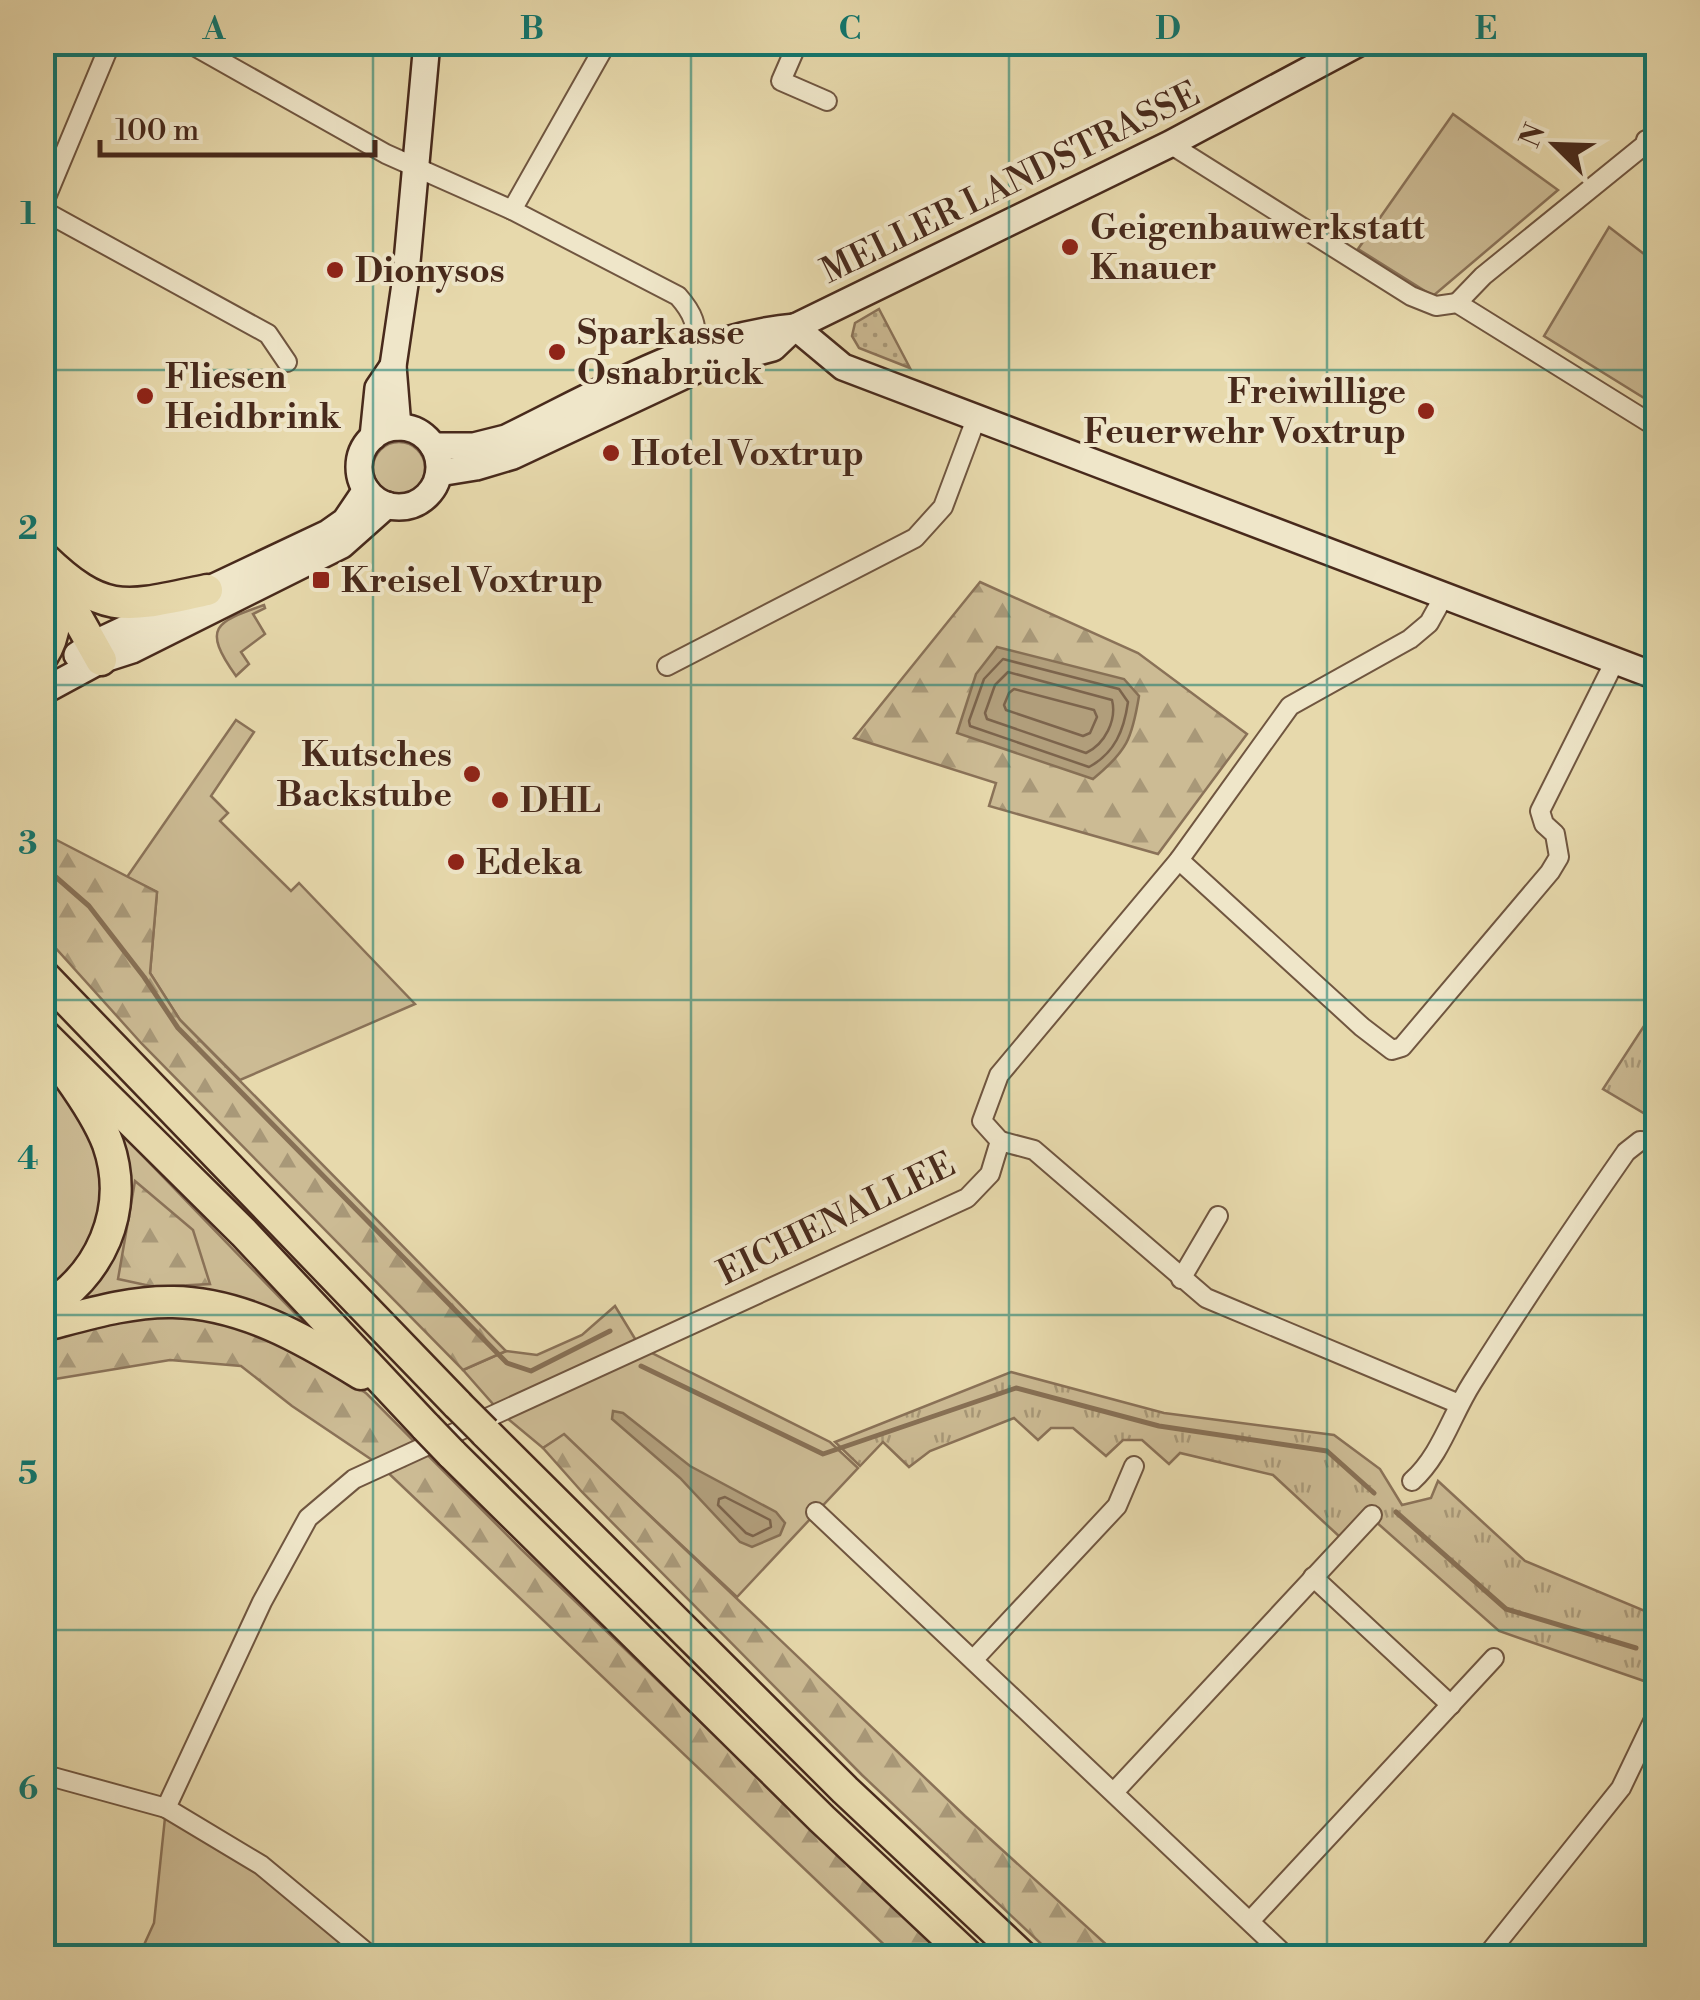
<svg xmlns="http://www.w3.org/2000/svg" width="1700" height="2000" font-family="'Libre Bodoni',serif">
<defs>
<pattern id="forest-firs" width="22" height="20" patternUnits="userSpaceOnUse" patternTransform="scale(2.5)"><rect width="22" height="20" fill="#ccbb94"/><path d="M5 1l3.5 6h-7zM16 11l3.5 6h-7z" fill="#a89878"/></pattern>
<pattern id="park-tufts" width="24" height="20" patternUnits="userSpaceOnUse" patternTransform="scale(2.5)"><rect width="24" height="20" fill="#ccbb94"/><path d="M3 7l-1-3M5 7V3M7 7l1-3M15 17l-1-3M17 17v-4M19 17l1-3" fill="none" stroke="#a89878"/></pattern>
<pattern id="garden-dots" width="8" height="8" patternUnits="userSpaceOnUse" patternTransform="scale(2.5)"><rect width="8" height="8" fill="#ccbb94"/><path d="M2 2h.1M6 6h.1" fill="none" stroke="#a89878" stroke-width="1.8" stroke-linecap="round"/></pattern>
</defs>
<rect width="100%" height="100%" fill="#e7d9ac"/>
<filter id="stains"><feTurbulence type="fractalNoise" baseFrequency=".002" numOctaves="4"/><feColorMatrix values="0 0 0 0 .2 0 0 0 0 .09 0 0 0 0 .02 0 0 0 .5 -.17"/></filter>
<radialGradient id="worn" r=".72"><stop offset=".6" stop-color="#630" stop-opacity="0"/><stop offset="1" stop-color="#630" stop-opacity=".3"/></radialGradient>
<!-- grass -->
<g fill="#ccbb94" stroke="#8a7258" stroke-width="2.5">
<polygon points="1453,114 1558,190 1433,296 1358,249"/>
<polygon points="1609,227 1657,264 1657,406 1544,336"/>
<circle cx="399" cy="468" r="26"/>
<path d="M264 605 265 608 253 614 265 634 241 652 249 664 236 676C201 627 216 622 264 605Z"/>
<polygon points="236,720 254,732 211,796 228,813 220,821 291,891 299,883 415,1004 240,1080 180,1020 150,973 157,892 127,877"/>
<polygon points="42,1066 83,1106 109,1185 91,1257 42,1300"/>
<polygon points="109,1121 312,1331 56,1313 102,1268"/>
<polygon points="615,1306 640,1347 830,1442 858,1468 737,1597 564,1435 543,1448 501,1413 463,1370 506,1351 537,1355 582,1335"/>
<polygon points="166,1808 261,1865 371,1958 138,1958 154,1923"/>
</g>
<!-- forest -->
<g fill="url(#forest-firs)" stroke="#8a7258" stroke-width="2.5">
<polygon points="980,582 1138,653 1247,734 1158,854 989,806 996,783 854,738"/>
<polygon points="43,833 157,892 150,973 180,1020 506,1351 463,1370 142,1044 43,934"/>
<polygon points="135,1181 193,1230 210,1284 155,1287 118,1279"/>
<polygon points="222,1313 318,1355 367,1394 521,1549 945,1957 897,1957 381,1466 292,1406 241,1366 170,1360 43,1381 43,1336 95,1321"/>
<polygon points="564,1434 965,1816 1120,1957 1055,1957 862,1775 582,1492 543,1448"/>
</g>
<!-- park -->
<g fill="url(#park-tufts)" stroke="#8a7258" stroke-width="2.5">
<polygon points="1657,1006 1658,1121 1657,1121 1603,1089"/>
<polygon points="1011,1372 1164,1413 1334,1435 1380,1469 1402,1505 1431,1498 1438,1481 1525,1561 1657,1616 1647,1682 1499,1631 1366,1513 1341,1538 1273,1475 1180,1453 1169,1464 1142,1440 1123,1440 1106,1456 1073,1428 1051,1428 1038,1440 1014,1418 930,1451 909,1467 883,1442 860,1466 835,1442"/>
</g>
<!-- garden -->
<polygon fill="url(#garden-dots)" stroke="#8a7258" stroke-width="2.5" points="879,309 910,368 859,348 852,336 855,323"/>
<!-- water -->
<g fill="#b19e7b" stroke="#877055" stroke-width="2.5">
<path d="M997 647 1124 679 1139 696C1132 739 1127 751 1093 779L957 733 976 674Z"/>
<polygon points="613,1411 623,1413 690,1466 776,1512 785,1523 780,1535 752,1547 740,1542 680,1478 612,1419"/>
</g>
<g fill="none" stroke-linecap="round" stroke-linejoin="round">
<!-- shore -->
<g stroke="#7c644c" stroke-width="2.5">
<path d="M1003 659 1119 689 1128 702C1124 730 1115 753 1089 767L970 726 969 721 984 679Z"/>
<path d="M1008 672 1112 700C1117 720 1105 744 1086 753L987 719 985 713 995 685Z"/>
<polygon points="1014,689 1094,710 1097,717 1090,733 1083,736 1006,710 1004,705 1009,693"/>
<polygon points="725,1497 770,1520 771,1527 753,1536 746,1533 718,1505 719,1499"/>
</g>
<!-- stream -->
<g stroke="#877055" stroke-width="5">
<polyline points="42,865 89,906 144,977 178,1028 507,1363 531,1371 610,1331"/>
<polyline points="641,1366 823,1454 1016,1388 1159,1426 1327,1451 1374,1493"/>
<polyline points="1396,1512 1506,1609 1636,1648"/>
</g>
<!-- street casing -->
<g stroke="#705640" stroke-width="22">
<g id="street">
<path d="M187 42 386 154 512 210 678 296C693 313 698 325 695 348"/>
<polyline points="798,42 781,81 827,101"/>
<polyline points="1646,140 1658,157"/>
<polyline points="1170,144 1411,296 1436,306 1457,303 1658,428"/>
<polyline points="42,207 111,42"/>
<polyline points="42,210 268,334 287,362"/>
<polyline points="512,210 607,42"/>
<polyline points="1457,303 1483,276 1658,134"/>
<polyline points="667,666 915,538 943,507 976,419"/>
<polyline points="1179,860 1362,1027 1392,1050 1402,1047 1550,872 1559,857 1555,834 1544,824 1540,811 1615,661"/>
<polyline points="1000,1141 1034,1150 1206,1298 1459,1404"/>
<polyline points="1181,1279 1218,1216"/>
<path d="M1412 1481C1441 1455 1451 1416 1472 1383 1521 1305 1573 1228 1626 1152L1640 1141 1658 1142"/>
<polyline points="816,1512 1288,1958"/>
<polyline points="1313,1577 1451,1705"/>
<polyline points="974,1659 1117,1506 1134,1466"/>
<polyline points="42,1774 166,1808 261,1865 373,1958"/>
<polyline points="1114,1792 1372,1515"/>
<polyline points="166,1808 262,1602 308,1518 354,1479 967,1198 990,1174 1000,1141 982,1121 999,1075 1179,860 1290,706 1410,639 1429,623 1444,596"/>
<polyline points="1251,1920 1494,1658"/>
<polyline points="1485,1958 1621,1788 1658,1711"/>
</g>
</g>
<!-- secondary casing -->
<g stroke="#482a1c" stroke-width="30">
<g id="secondary">
<polyline points="795,327 843,367 1658,677"/>
<polyline points="398,427 393,366 405,284 427,42"/>
<circle cx="399" cy="467" r="40"/>
<polyline points="373,437 378,388 393,366"/>
<path d="M433 446H474L506 438C598 393 692 336 795 327"/>
<polyline points="439,473 476,467 513,456 705,366 773,348 795,327 1170,144 1361,42"/>
<polyline points="77,655 93,644 328,533 345,521 366,490"/>
<polyline points="42,692 101,660 132,650 342,545 387,505"/>
</g>
</g>
<!-- highway casing -->
<g stroke="#482a1c" stroke-width="35">
<g id="highway">
<path d="M43 557C105 617 127 607 207 590"/>
<polyline points="54,576 101,660"/>
<path d="M42 657C58 633 56 610 52 583"/>
<polyline points="42,974 458,1405"/>
<polyline points="42,1033 244,1233 426,1427"/>
<path d="M42 1310C100 1277 131 1210 108 1144 99 1120 84 1098 69 1077"/>
<path d="M42 1326C85 1315 129 1301 173 1302 242 1303 304 1339 361 1374"/>
<polyline points="485,1432 845,1790 1024,1958"/>
<polyline points="451,1453 822,1819 970,1958"/>
</g>
</g>
<!-- street -->
<use href="#street" stroke="#efe6c9" stroke-width="18"/>
<!-- secondary -->
<use href="#secondary" stroke="#efe6c9" stroke-width="25"/>
<!-- highway -->
<use href="#highway" stroke="#e7d9ac" stroke-width="30"/>
<!-- highway-bridge casing -->
<g stroke="#482a1c" stroke-width="35" stroke-linecap="butt">
<g id="highway-bridge">
<polyline points="458,1405 485,1432"/>
<polyline points="426,1427 451,1453"/>
</g>
</g>
<!-- highway-bridge -->
<use href="#highway-bridge" stroke="#e7d9ac" stroke-width="30"/>
</g>
<!-- grid -->
<path fill="none" stroke="#0f766e" stroke-width="2.5" stroke-opacity="0.55" d="M373 42V1958M691 42V1958M1009 42V1958M1327 42V1958M42 370H1658M42 685H1658M42 1000H1658M42 1315H1658M42 1630H1658"/>
<!-- markers -->
<g fill="#8f2418" stroke="#efe6c9" stroke-width="4">
<circle cx="1070" cy="247" r="10"/>
<circle cx="335" cy="270" r="10"/>
<circle cx="557" cy="352" r="10"/>
<circle cx="145" cy="396" r="10"/>
<circle cx="1426" cy="411" r="10"/>
<circle cx="611" cy="453" r="10"/>
<rect x="311" y="570" width="20" height="20" rx="5"/>
<circle cx="472" cy="774" r="10"/>
<circle cx="500" cy="800" r="10"/>
<circle cx="456" cy="862" r="10"/>
</g>
<g text-anchor="middle" stroke-width="8" stroke-linejoin="round" paint-order="stroke">
<!-- street labels -->
<g font-size="35" fill="#482a1c" stroke="#efe6c9">
<text transform="translate(1010 182) rotate(-26)" y="12">MELLER LANDSTRASSE</text>
<text transform="translate(836 1218) rotate(-26)" y="12">EICHENALLEE</text>
</g>
<!-- poi labels -->
<g font-size="35" font-weight="bold" fill="#482a1c" stroke="#efe6c9" text-anchor="start">
<text x="1090" y="239">Geigenbauwerkstatt<tspan x="1090" dy="40">Knauer</tspan></text>
<text x="355" y="282">Dionysos</text>
<text x="577" y="344">Sparkasse<tspan x="577" dy="40">Osnabrück</tspan></text>
<text x="165" y="388">Fliesen<tspan x="165" dy="40">Heidbrink</tspan></text>
<text x="1406" y="403" text-anchor="end">Freiwillige<tspan x="1406" dy="40">Feuerwehr Voxtrup</tspan></text>
<text x="631" y="465">Hotel Voxtrup</text>
<text x="341" y="592">Kreisel Voxtrup</text>
<text x="452" y="766" text-anchor="end">Kutsches<tspan x="452" dy="40">Backstube</tspan></text>
<text x="520" y="812">DHL</text>
<text x="476" y="874">Edeka</text>
</g>
</g>
<!-- margin -->
<rect width="1700" height="2000" fill="none" stroke="#e7d9ac" stroke-width="110"/>
<!-- north arrow -->
<g transform="translate(1555 145) rotate(293)" stroke="#efe6c9" stroke-width="8" paint-order="stroke">
<path d="M0-8L18 38L0 25L-18 38Z" fill="#482a1c"/>
<text y="-15" font-size="28" font-weight="bold" text-anchor="middle" fill="#482a1c">N</text>
</g>
<!-- scale -->
<path d="M100 140v15h275v-15" fill="none" stroke="#482a1c" stroke-width="5"/>
<text x="115" y="140" font-size="30" fill="#482a1c" stroke="#efe6c9" stroke-width="8" paint-order="stroke">100 m</text>
<rect x="55" y="55" width="1590" height="1890" fill="none" stroke="#0f766e" stroke-width="4"/>
<g font-size="32" text-anchor="middle" font-weight="bold" fill="#0f766e">
<text x="214" y="39">A</text>
<text x="532" y="39">B</text>
<text x="850" y="39">C</text>
<text x="1168" y="39">D</text>
<text x="1486" y="39">E</text>
<text x="28" y="224">1</text>
<text x="28" y="539">2</text>
<text x="28" y="854">3</text>
<text x="28" y="1169">4</text>
<text x="28" y="1484">5</text>
<text x="28" y="1799">6</text>
</g>
<rect width="100%" height="100%" filter="url(#stains)"/>
<rect width="100%" height="100%" fill="url(#worn)"/>
</svg>
